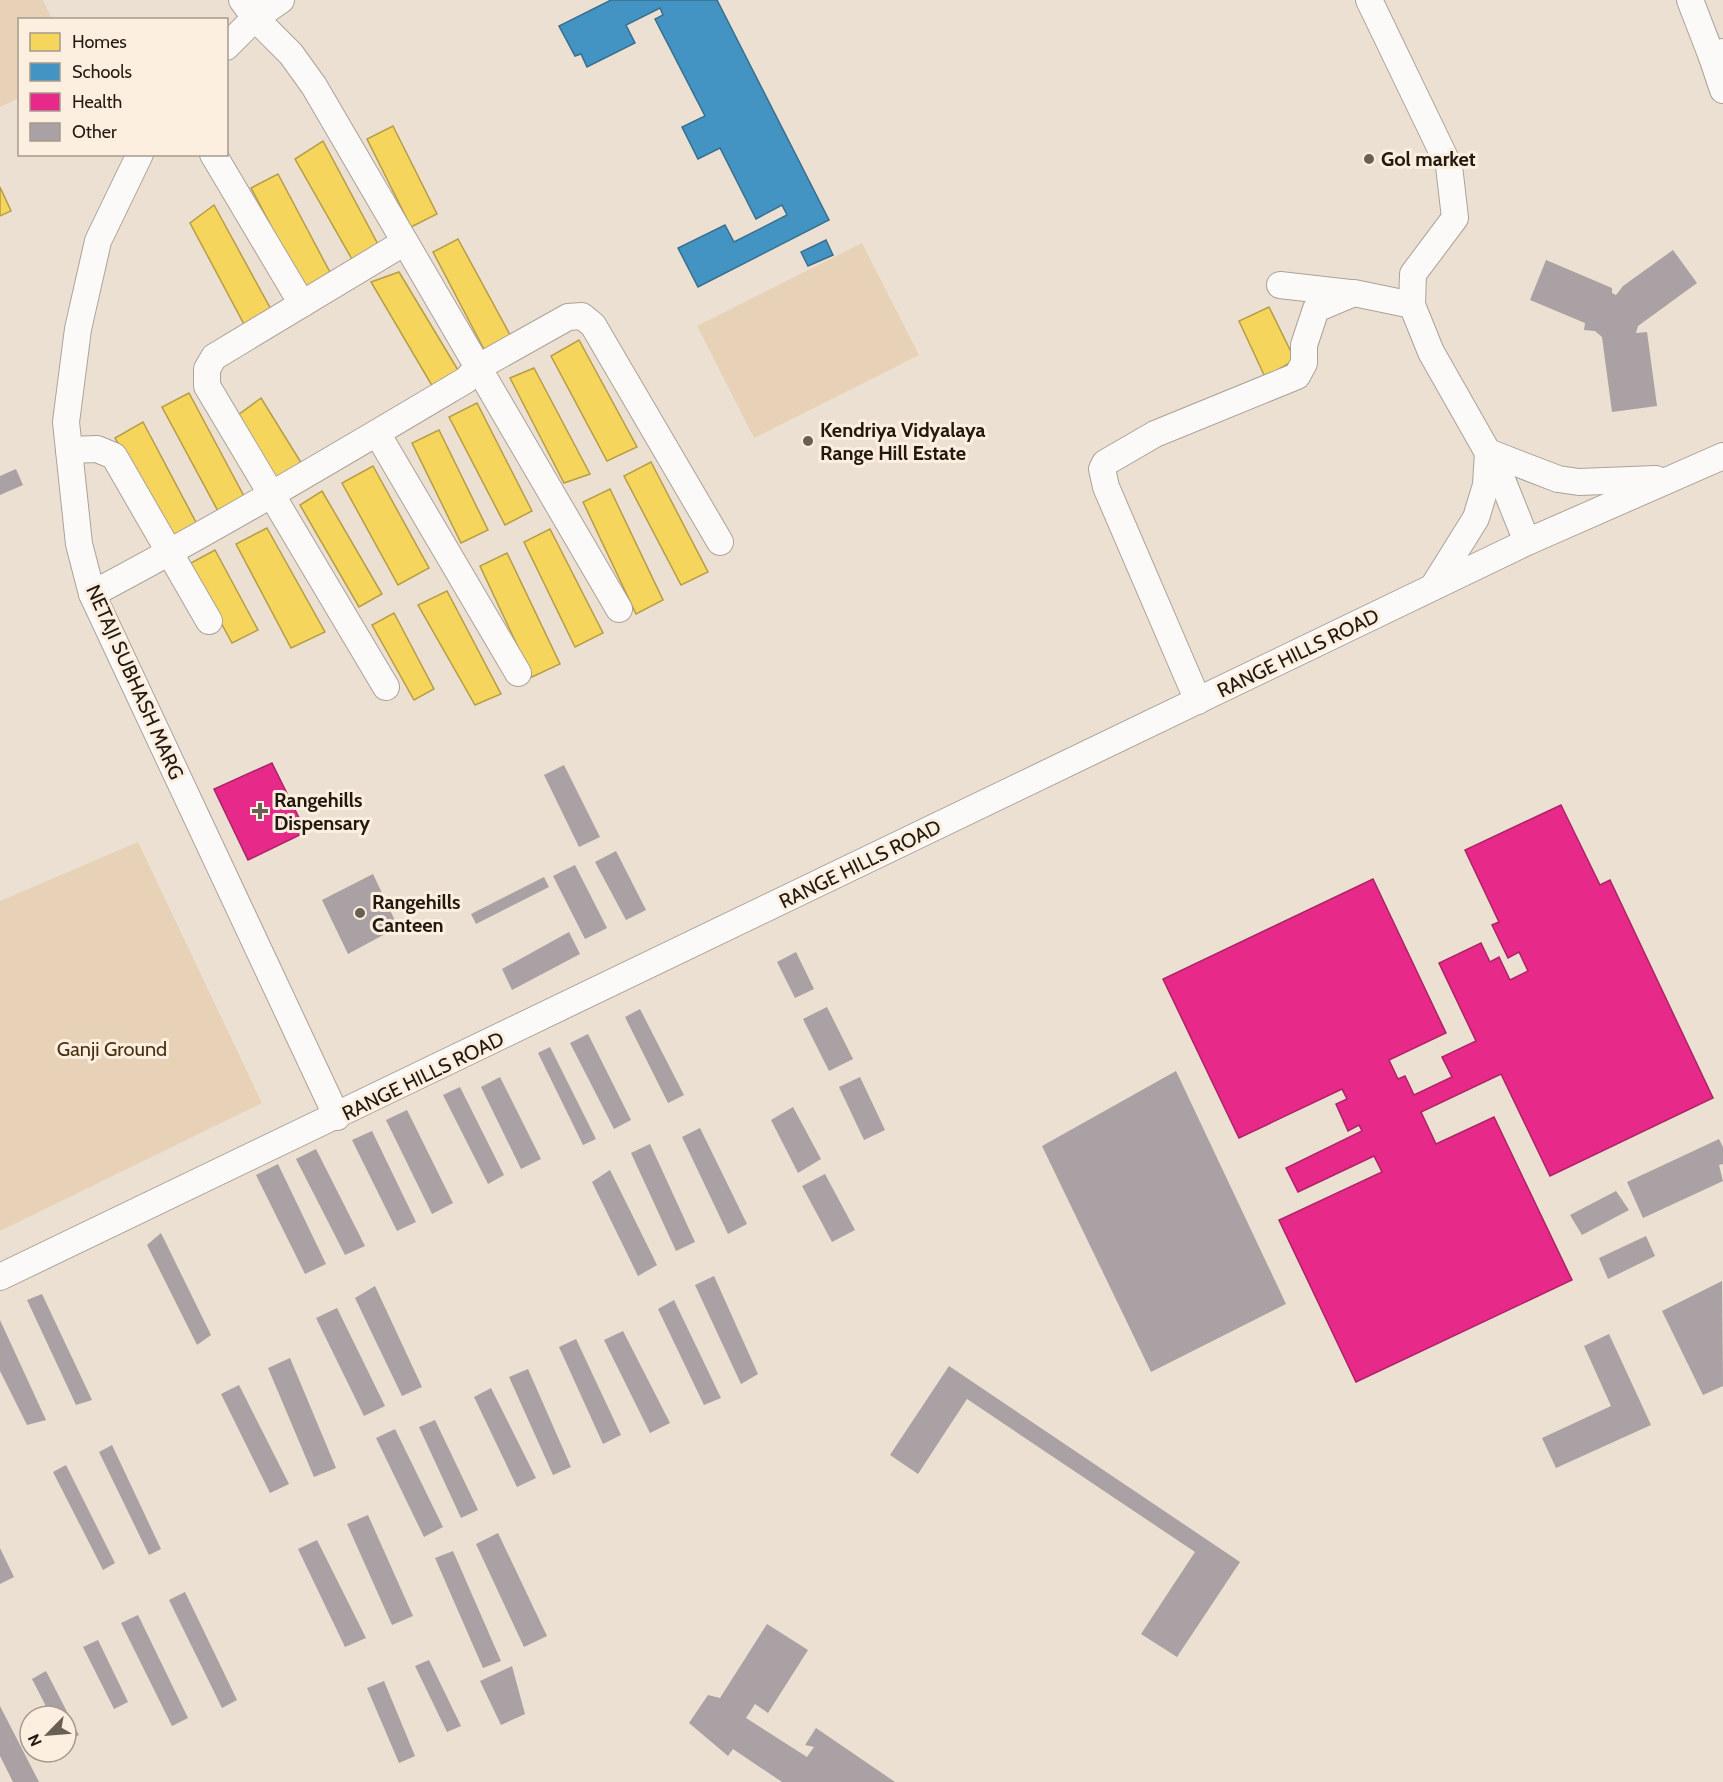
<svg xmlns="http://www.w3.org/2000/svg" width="1723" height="1782" font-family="Cabin,sans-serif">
<rect width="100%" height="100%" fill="#ece0d2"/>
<!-- green -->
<g fill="#e7d2b8">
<polygon points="0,0 43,0 52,19 20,20 19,98 0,107"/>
<polygon points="862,243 919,355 754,438 697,326"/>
<polygon points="138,842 262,1103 0,1231 0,901"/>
</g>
<!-- homes -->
<g fill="#f6d55c" stroke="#b69d46" stroke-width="1.5">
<polygon points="393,126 437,214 411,227 367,139"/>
<polygon points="323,141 380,248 353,261 295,159"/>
<polygon points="278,174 332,276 306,292 251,188"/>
<polygon points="0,187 11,211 0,216"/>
<polygon points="214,205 273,313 245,326 190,223"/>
<polygon points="458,239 514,342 487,355 433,252"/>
<polygon points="399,272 461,375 434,389 371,282"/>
<polygon points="1269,307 1295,360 1265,377 1239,321"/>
<polygon points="579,340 637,447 607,461 551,356"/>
<polygon points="534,368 590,474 564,483 510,378"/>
<polygon points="189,393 246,500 219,513 162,407"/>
<polygon points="261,398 305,469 278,482 238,415"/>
<polygon points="477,403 532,511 505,525 449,417"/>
<polygon points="143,422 199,528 172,540 115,438"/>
<polygon points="439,430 488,530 461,543 412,443"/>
<polygon points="651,462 708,572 681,585 624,476"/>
<polygon points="373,466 429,568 398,585 342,483"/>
<polygon points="610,489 663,600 636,614 583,502"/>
<polygon points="322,491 382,594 359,607 300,505"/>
<polygon points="267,528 325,632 291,648 236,544"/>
<polygon points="550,529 603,633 575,647 524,542"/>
<polygon points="215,550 258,630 232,643 189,564"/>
<polygon points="507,553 560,664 532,677 480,566"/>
<polygon points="447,591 501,694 475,705 418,605"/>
<polygon points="394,613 434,689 414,700 372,625"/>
</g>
<!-- schools -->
<g fill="#4393c3" stroke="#396f8e" stroke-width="1.5">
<polygon points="611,0 717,0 829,220 698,287 678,248 725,225 734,242 787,215 782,205 756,219 720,148 698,159 682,127 705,116 655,19 663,15 660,8 626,25 635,43 587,67 581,54 575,56 559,26"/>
<polygon points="826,240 833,255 808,266 801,252"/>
</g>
<!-- health -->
<g fill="#e7298a" stroke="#ac2466" stroke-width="1.5">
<polygon points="272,763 306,832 248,860 214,789"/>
<polygon points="1561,805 1600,885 1610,880 1713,1098 1550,1176 1501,1074 1421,1112 1436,1144 1494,1117 1572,1280 1356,1382 1279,1220 1382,1172 1374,1156 1298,1192 1286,1168 1362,1131 1359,1125 1348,1131 1336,1104 1347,1099 1342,1089 1239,1138 1163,979 1373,879 1446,1033 1389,1060 1398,1079 1405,1076 1414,1095 1452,1077 1442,1057 1476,1041 1439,963 1481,943 1490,962 1499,957 1510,980 1528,971 1519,952 1508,958 1492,925 1499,922 1465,850"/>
</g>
<!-- building -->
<g fill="#a9a1a3">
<polygon points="1673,250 1697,283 1638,326 1636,333 1647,332 1657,406 1612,412 1602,337 1595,331 1584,330 1585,323 1530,300 1546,260 1612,288 1612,293 1616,295 1623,286"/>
<polygon points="16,469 23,485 0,495 0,476"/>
<polygon points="564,765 600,837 579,847 544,775"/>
<polygon points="616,851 646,910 626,920 595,862"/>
<polygon points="575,865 607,928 585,939 553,876"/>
<polygon points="373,874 398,927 348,954 322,900"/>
<polygon points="544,877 549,887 476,924 471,914"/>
<polygon points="569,932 580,954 512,990 502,969"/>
<polygon points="796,952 814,989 795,998 777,962"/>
<polygon points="827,1007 853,1059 829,1071 803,1019"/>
<polygon points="640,1009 684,1095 668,1103 625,1017"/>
<polygon points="588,1034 631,1120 614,1129 570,1043"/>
<polygon points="550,1047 596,1139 583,1145 538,1053"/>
<polygon points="1176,1071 1286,1304 1151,1372 1042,1146"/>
<polygon points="500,1077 541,1159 521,1169 481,1087"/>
<polygon points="860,1077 885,1130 864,1140 839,1087"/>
<polygon points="460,1087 504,1175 488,1184 443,1095"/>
<polygon points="793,1107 821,1159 798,1173 771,1120"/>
<polygon points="407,1110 453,1203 432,1214 386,1120"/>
<polygon points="700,1128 747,1224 728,1234 682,1137"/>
<polygon points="372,1131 416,1222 397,1231 352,1140"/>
<polygon points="1719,1139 1723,1147 1723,1164 1719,1165 1723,1181 1643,1218 1627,1182"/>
<polygon points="650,1144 695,1242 676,1251 631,1153"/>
<polygon points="316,1149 365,1246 345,1255 296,1159"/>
<polygon points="278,1164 326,1264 305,1274 256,1175"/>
<polygon points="610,1170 657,1265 638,1276 592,1182"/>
<polygon points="825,1174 855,1230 832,1242 802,1186"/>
<polygon points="1616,1191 1629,1210 1582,1235 1570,1215"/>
<polygon points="161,1233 211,1335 197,1345 147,1245"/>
<polygon points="1646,1236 1655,1256 1608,1279 1599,1258"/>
<polygon points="714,1276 758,1374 741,1384 695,1285"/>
<polygon points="1722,1281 1723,1386 1703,1395 1662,1311"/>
<polygon points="375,1286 422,1387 402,1396 355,1298"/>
<polygon points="42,1294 92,1400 76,1405 27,1300"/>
<polygon points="674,1300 721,1398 704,1405 658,1309"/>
<polygon points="337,1308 385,1406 364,1416 316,1318"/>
<polygon points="0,1320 46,1420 27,1425 0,1371"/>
<polygon points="623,1331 670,1423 650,1433 604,1340"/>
<polygon points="1609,1334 1651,1425 1556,1468 1542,1438 1611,1406 1584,1346"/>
<polygon points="576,1339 621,1435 603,1444 559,1347"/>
<polygon points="290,1358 336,1468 314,1477 268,1368"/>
<polygon points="949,1366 1240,1562 1177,1657 1141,1634 1195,1552 967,1399 918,1474 890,1455"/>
<polygon points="528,1369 571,1467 553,1475 509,1377"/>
<polygon points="239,1385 289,1484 270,1493 221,1394"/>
<polygon points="491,1388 536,1478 517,1487 474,1397"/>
<polygon points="435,1420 478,1510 461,1518 419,1427"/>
<polygon points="395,1429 443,1527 424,1537 376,1438"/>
<polygon points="112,1445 161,1549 149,1555 99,1452"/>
<polygon points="66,1465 115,1563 103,1570 53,1472"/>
<polygon points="368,1515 413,1616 392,1625 347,1524"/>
<polygon points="498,1533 547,1636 524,1647 476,1544"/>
<polygon points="317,1540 366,1638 345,1647 298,1549"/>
<polygon points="0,1548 14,1577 0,1584"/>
<polygon points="453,1551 501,1661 483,1668 435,1558"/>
<polygon points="185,1592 237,1700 222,1708 169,1600"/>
<polygon points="138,1615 188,1718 172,1726 121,1623"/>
<polygon points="767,1624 808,1650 768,1713 755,1704 746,1718 807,1757 814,1747 805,1745 816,1728 895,1782 782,1782 733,1749 728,1756 689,1723 708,1695 720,1698"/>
<polygon points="98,1640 128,1702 114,1709 83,1647"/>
<polygon points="429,1660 461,1726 447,1732 415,1666"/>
<polygon points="512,1666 525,1714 501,1725 480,1681"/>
<polygon points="46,1671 79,1735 66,1741 66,1716 51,1716 32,1679"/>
<polygon points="384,1681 415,1756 399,1763 367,1688"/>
<polygon points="0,1706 39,1782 13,1782 0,1756"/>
</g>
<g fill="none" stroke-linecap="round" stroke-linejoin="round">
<!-- minor casing -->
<g stroke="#aba298" stroke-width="28">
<g id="minor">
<polyline points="242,0 255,18 291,54 314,86 619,609"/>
<polyline points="1369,0 1449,166 1455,218 1413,274 1412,305 1431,352 1499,472 1527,542"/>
<polyline points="1690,0 1712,57 1723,52"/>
<polyline points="226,47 255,18 281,0"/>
<polyline points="1712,57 1723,90"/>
<polyline points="140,154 98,241 78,329 66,422 79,544 92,594 337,1117"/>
<polyline points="213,154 302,304"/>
<polyline points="1280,285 1350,293"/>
<polyline points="377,433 518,673"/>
<polyline points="69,450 97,449 114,456 209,621"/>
<polyline points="1433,587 1476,518 1486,485 1488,452 1558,479 1579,482 1656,479"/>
<path d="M92 594C219 527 343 453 466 380L477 368 568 317 582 316 593 325 720 542"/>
<polyline points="386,687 207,386 207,369 214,357 405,242"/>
<polyline points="1198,701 1106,487 1102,469 1105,463 1155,434 1297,376 1304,363 1304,345 1316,309 1354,293 1412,305"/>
<polyline points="0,1277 1527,542 1723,456"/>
</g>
</g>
<!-- minor -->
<use href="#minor" stroke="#fcfaf8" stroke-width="26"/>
</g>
<!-- markers -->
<g fill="#695f55" stroke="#fdefe0" stroke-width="2">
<circle cx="1369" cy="159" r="6"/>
<circle cx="808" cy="441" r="6"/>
<path d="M257 802h6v6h6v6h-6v6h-6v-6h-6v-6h6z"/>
<circle cx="360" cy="913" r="6"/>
</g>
<g text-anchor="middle" stroke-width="6" stroke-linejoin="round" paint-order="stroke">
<!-- poi labels -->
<g font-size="20" font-weight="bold" fill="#221a11" stroke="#fdefe0" text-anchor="start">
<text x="1381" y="166">Gol market</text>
<text x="820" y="437">Kendriya Vidyalaya<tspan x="820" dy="23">Range Hill Estate</tspan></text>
<text x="274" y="807">Rangehills<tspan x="274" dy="23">Dispensary</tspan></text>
<text x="372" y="909">Rangehills<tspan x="372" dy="23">Canteen</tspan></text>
</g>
<!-- street labels -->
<g font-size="20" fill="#221a11" stroke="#fdefe0">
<text transform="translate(1298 653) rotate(-26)" y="7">RANGE HILLS ROAD</text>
<text transform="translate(135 682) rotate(66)" y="7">NETAJI SUBHASH MARG</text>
<text transform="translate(860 864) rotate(-26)" y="7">RANGE HILLS ROAD</text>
<text transform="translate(423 1076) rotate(-26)" y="7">RANGE HILLS ROAD</text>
</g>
<!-- park labels -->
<g font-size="20" fill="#483111" stroke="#fdefe0">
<text x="112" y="1056">Ganji Ground</text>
</g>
</g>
<!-- legend -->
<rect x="18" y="18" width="210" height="138" fill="#fdefe0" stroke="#a59a8d" stroke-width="1.5"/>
<rect x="30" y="33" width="30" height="18" fill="#f6d55c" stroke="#a59a8d" stroke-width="1.5"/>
<text x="72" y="48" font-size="18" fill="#221a11">Homes</text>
<rect x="30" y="63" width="30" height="18" fill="#4393c3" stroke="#a59a8d" stroke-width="1.5"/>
<text x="72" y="78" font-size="18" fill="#221a11">Schools</text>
<rect x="30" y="93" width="30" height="18" fill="#e7298a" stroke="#a59a8d" stroke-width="1.5"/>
<text x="72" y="108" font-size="18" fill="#221a11">Health</text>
<rect x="30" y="123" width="30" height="18" fill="#a9a1a3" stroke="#a59a8d" stroke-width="1.5"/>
<text x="72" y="138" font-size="18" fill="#221a11">Other</text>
<!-- north arrow -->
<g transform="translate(48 1734) rotate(245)"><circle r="28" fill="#fdefe0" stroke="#a59a8d" stroke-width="1.5"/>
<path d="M0-4.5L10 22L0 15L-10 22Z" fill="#695f55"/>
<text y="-9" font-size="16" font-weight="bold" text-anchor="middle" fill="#221a11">N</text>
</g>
</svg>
